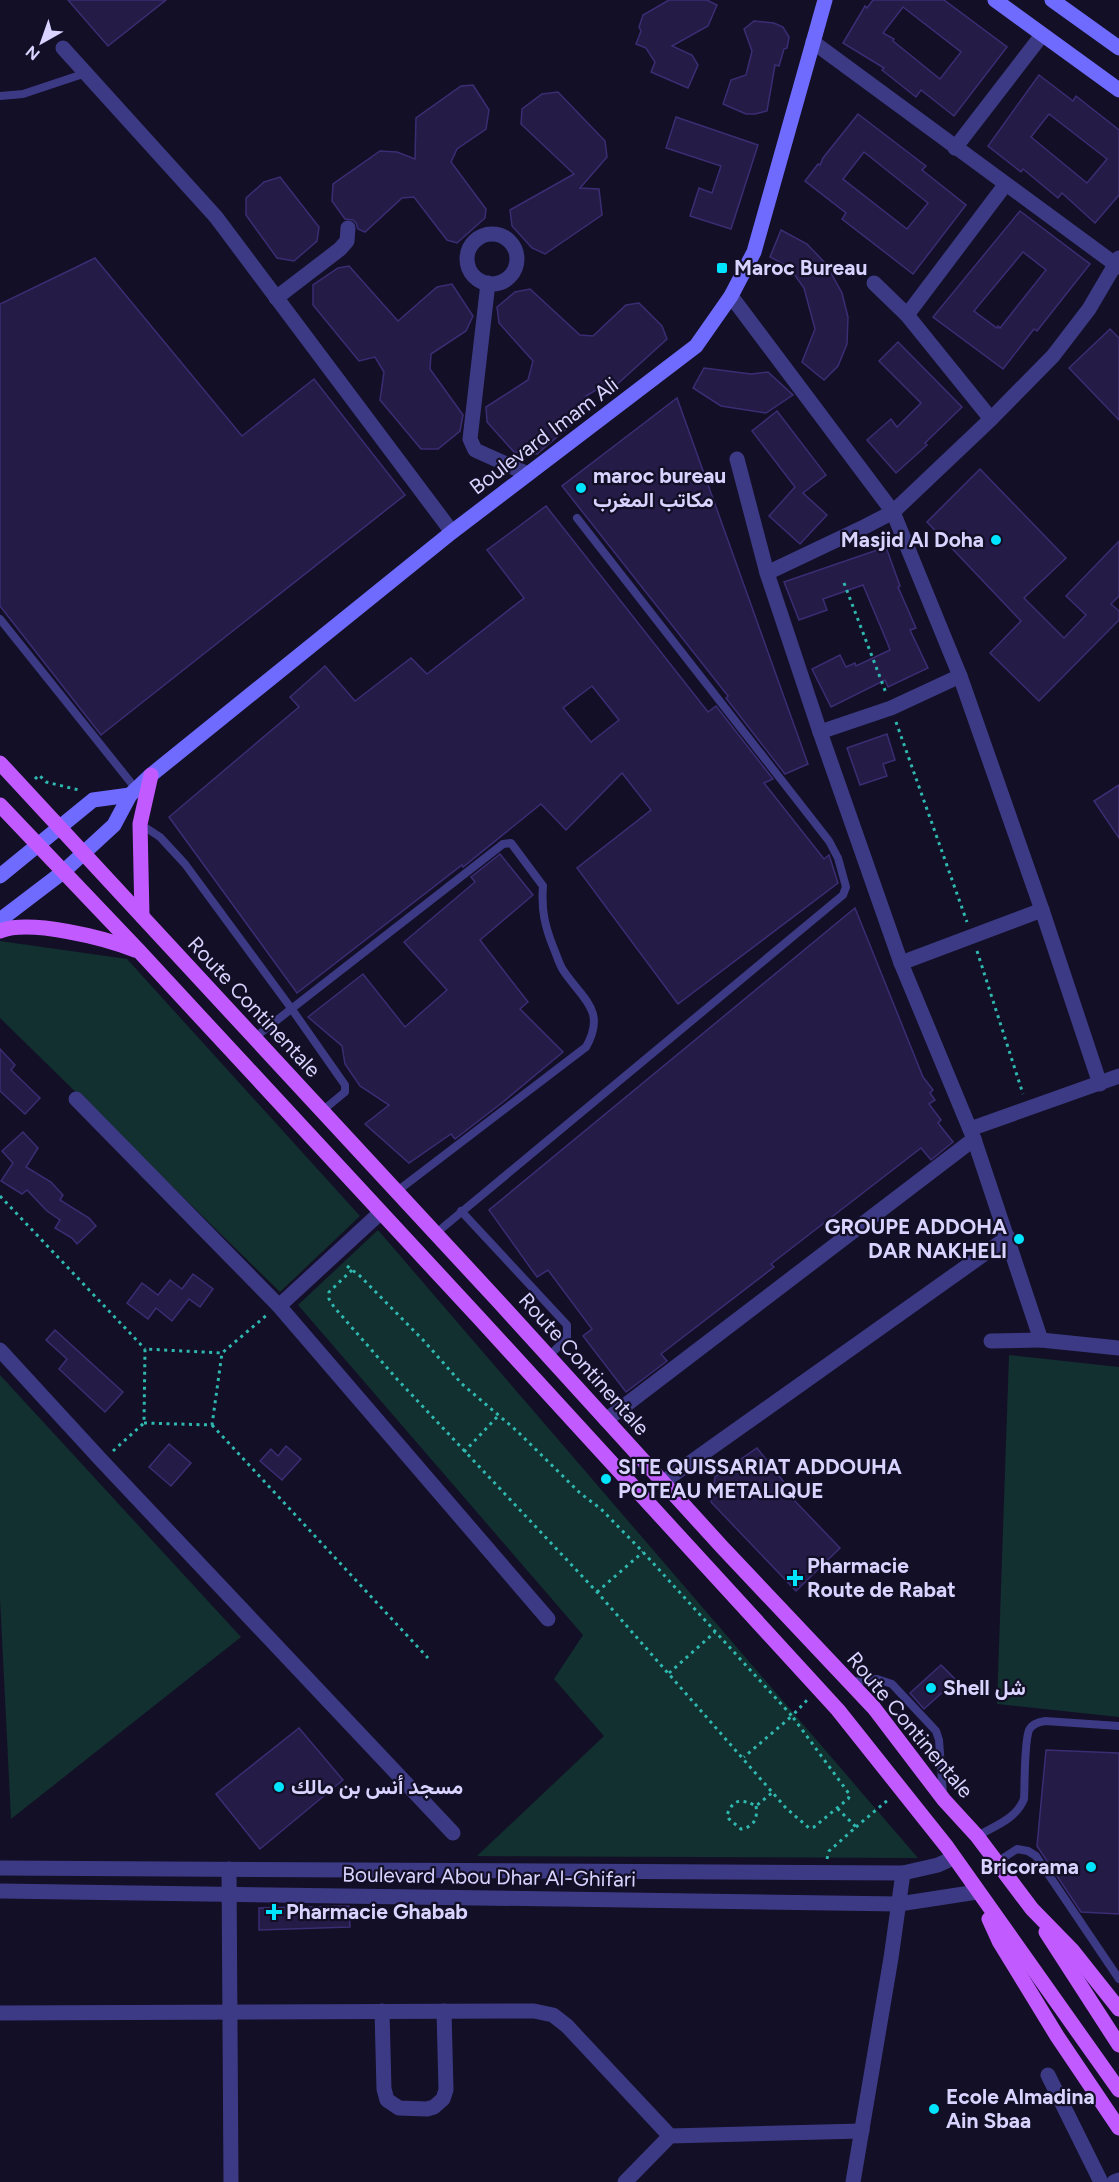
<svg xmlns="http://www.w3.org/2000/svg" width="1119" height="2182" font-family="Figtree,Vazirmatn,sans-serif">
<rect width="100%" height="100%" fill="#130f26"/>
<!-- green -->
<g fill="#12302f">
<polygon points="0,941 127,959 360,1216 280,1292 0,1018"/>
<polygon points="378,1230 918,1858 477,1856 604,1736 554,1679 583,1635 298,1305"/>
<polygon points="1009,1355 1119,1367 1119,1717 997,1704"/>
<polygon points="0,1375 241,1637 11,1819 0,1599"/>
</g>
<!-- building -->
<g fill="#241b47" stroke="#3b2d73" stroke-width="1.5" fill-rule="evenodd">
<polygon points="68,0 166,0 108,46"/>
<polygon points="669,0 707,0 717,5 708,26 672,46 692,55 698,65 688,88 651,72 655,62 646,48 636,44 641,31 639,27 643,15"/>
<path d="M873 0H944L1007 47 954 116 921 90 916 97 882 70 884 68 843 43 865 6 867 8ZM903 7 961 52 940 79 893 41 894 39 883 33Z"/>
<polygon points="754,21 774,23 783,27 789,37 787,48 784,49 779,66 775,65 767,111 755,114 746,114 723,104 731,80 746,75 752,51 744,29"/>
<path d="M1039 75 1073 101 1076 96 1119 130V195L1095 223 1062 193 1058 198 1023 169 1021 172 988 146ZM1049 114 1107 159 1087 183 1031 137Z"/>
<polygon points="473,85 489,110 486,129 457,149 451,162 486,209 485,218 457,243 447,240 414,197 402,198 365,232 358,229 356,223 353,220 345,219 332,201 333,184 380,151 397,152 415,159 416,118 461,86"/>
<polygon points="558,92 605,141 607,157 580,188 599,189 602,215 545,254 532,248 512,226 510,210 574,174 521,124 522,109 542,94"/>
<path d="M858 114 926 166 922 170 966 205 913 274 842 219 846 213 805 181 818 164 820 165 823 158ZM864 152 928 203 907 229 843 179Z"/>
<polygon points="676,117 758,145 731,229 690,216 699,188 712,193 721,166 666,148"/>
<polygon points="280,177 319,227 317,241 294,261 277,258 246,215 246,198 264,182"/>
<path d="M1020 211 1090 264 1037 331 1034 329 1003 369 933 317ZM1023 252 1046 270 1000 328 998 326 997 328 974 311Z"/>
<polygon points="781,230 807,244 826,264 842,293 848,317 847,344 838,366 824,380 802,362 815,329 804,288 789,267 770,257"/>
<polygon points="95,258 242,436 314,379 405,495 101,735 0,606 0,304"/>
<polygon points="349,266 398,321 437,287 452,284 473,316 466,331 431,354 430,369 463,415 460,431 438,449 421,449 380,400 384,372 375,357 359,361 313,305 313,285 338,268"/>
<polygon points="530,289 580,335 593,336 626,305 639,303 662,326 667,339 613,388 601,387 586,396 584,414 537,454 514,452 487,422 486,407 528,380 533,361 499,323 497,307 515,292"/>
<polygon points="1110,329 1119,338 1119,420 1069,368"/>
<polygon points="898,342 962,407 925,443 927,445 896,473 867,440 891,419 897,427 921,403 879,361"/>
<polygon points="704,368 751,374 768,372 793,395 766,413 721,406 693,388"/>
<polygon points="677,398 808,764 785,774 726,698 728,696 562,486"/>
<polygon points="777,411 826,475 803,493 827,515 800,544 769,516 795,487 752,431"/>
<polygon points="980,469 1066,558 1024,598 1064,638 1086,615 1066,596 1119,541 1119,596 1111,604 1119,611 1119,620 1039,701 990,653 1021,621 927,522"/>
<path d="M546 506 708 712 716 706 773 779 764 783 824 859 829 855 838 883 678 1004 577 868 651 810 622 773 566 830 541 804 463 867 462 865 297 993 169 817 299 707 290 697 325 666 355 701 411 658 427 674 524 598 487 550ZM592 686 619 720 591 742 563 708Z"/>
<polygon points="886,547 900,586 898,587 916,628 910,630 928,668 888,687 885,680 831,707 812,669 840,655 846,667 855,663 856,666 890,650 887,642 863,585 823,599 827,610 799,620 784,582"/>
<polygon points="887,734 895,760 883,764 887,776 860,785 847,748"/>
<polygon points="1119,785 1119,838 1094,801"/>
<polygon points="500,854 533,895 480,940 528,1002 520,1009 563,1052 503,1102 455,1139 451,1134 409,1163 365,1124 389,1105 360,1086 345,1064 342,1046 308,1017 363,974 405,1027 447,990 404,942 475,882 471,877"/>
<polygon points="855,908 923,1077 933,1090 930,1093 935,1100 929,1104 941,1120 938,1123 953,1142 931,1160 921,1148 771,1264 774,1267 661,1354 667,1361 626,1392 583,1336 592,1329 548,1270 537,1277 489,1210"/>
<polygon points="0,1049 15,1065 11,1070 40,1098 25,1114 0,1091"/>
<polygon points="23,1132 38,1148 26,1167 51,1182 63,1195 60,1200 89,1218 96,1226 77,1244 72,1238 55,1228 60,1220 47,1211 27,1190 22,1194 1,1181 13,1163 2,1151"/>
<polygon points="193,1274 213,1289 200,1307 189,1299 172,1321 156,1308 148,1319 127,1303 142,1283 158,1295 170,1280 182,1289"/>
<polygon points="55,1330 123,1392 105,1412 59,1369 67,1359 46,1340"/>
<polygon points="169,1444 191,1463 171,1486 149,1467"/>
<polygon points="286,1446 301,1459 282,1480 260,1461 271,1449 278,1456"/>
<polygon points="757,1448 795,1496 792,1498 840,1548 796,1591 711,1502 715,1477"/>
<polygon points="941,1665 956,1680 924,1709 910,1693"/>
<polygon points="299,1728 343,1780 260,1849 216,1794"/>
<polygon points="1046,1750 1119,1753 1119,1914 1081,1912 1037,1846"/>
<polygon points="349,1906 350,1927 259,1930 259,1908"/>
</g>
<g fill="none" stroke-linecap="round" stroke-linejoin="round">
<!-- path -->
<g stroke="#2fb8b0" stroke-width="3" stroke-dasharray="3 4.5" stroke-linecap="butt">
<polyline points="844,583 886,693"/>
<polyline points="896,722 967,922"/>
<polyline points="35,779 39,775 46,782 79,790"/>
<polyline points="977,951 1023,1094"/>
<polyline points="0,1196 145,1349"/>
<polyline points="347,1266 360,1276 424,1341 462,1384 517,1431 580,1493 601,1509 643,1552 792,1716 809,1698"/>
<polyline points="352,1270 329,1292 329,1299 334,1307 396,1378 597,1592 786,1808 809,1828 814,1827 848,1799 850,1795 792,1716 744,1757"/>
<polyline points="144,1423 212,1425 222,1353 268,1314"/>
<polyline points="212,1425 428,1658"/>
<polyline points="113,1451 144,1423 145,1349 222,1353"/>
<polyline points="464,1452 498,1416"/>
<polyline points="597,1592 643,1552"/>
<polyline points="669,1673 715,1632"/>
<path d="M756 1806C758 1818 754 1827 741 1829L729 1819 727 1815C733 1798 742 1799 756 1806L773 1792"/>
<polyline points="856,1827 889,1799"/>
<polyline points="827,1859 829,1851 856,1827 837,1808"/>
</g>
<!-- lane -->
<g stroke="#3d3a85" stroke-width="8">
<polyline points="0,96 23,94 86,73"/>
<polyline points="0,619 136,789"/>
<polyline points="140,824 160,837 185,864 291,1008 345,1085 345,1092 322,1111"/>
<path d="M254 1038 503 844 511 843 543 886C541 910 545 927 554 949 557 956 559 964 563 970 582 999 607 1010 586 1047L396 1192"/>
<polyline points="461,1211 567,1325 567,1338 548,1357"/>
<polyline points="435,1234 843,895 846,887 838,858 829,841 577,518"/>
<polyline points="849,1682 877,1679 892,1684 936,1731 939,1740 943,1794"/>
<path d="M977 1836C995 1826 1016 1819 1024 1799 1025 1782 1024 1744 1029 1730 1032 1724 1038 1722 1045 1721L1119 1726"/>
<polyline points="997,1862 1017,1849 1028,1851 1036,1856 1119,1979"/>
</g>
<!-- street -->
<g stroke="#3d3a85" stroke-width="15">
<polyline points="813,42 1119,267"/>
<polyline points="63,48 216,217 452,532"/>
<polyline points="955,148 1042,35"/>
<circle cx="492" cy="259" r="25"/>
<polyline points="488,283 470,439 475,450 528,474"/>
<polyline points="874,283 907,315 991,419"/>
<polyline points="731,296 893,512 960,676 1042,910 1100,1084"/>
<polyline points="276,298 340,249 347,241 348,228"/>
<polyline points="907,315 1005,185"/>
<polyline points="737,459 767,573 820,732 901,963 974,1139 1041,1340 1119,1348"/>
<polyline points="767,573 866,526 893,512 991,419 1053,356 1089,309 1119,258"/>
<polyline points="820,732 891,708 960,676"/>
<polyline points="901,963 1042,910"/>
<polyline points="76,1099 279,1306 548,1619"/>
<polyline points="970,1129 1119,1076"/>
<polyline points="279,1306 380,1213"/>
<polyline points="991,1341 1041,1340"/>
<polyline points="0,1350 102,1461 453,1833"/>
<polyline points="606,1420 974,1139"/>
<polyline points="663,1482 1008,1237"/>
<polyline points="0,1868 903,1873 938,1865 953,1858"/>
<polyline points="229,1869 231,2182"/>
<polyline points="0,1891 899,1904 977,1892"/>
<polyline points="382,2011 384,2089 387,2100 399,2108 427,2109 434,2107 443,2099 446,2090 444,2011"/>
<polyline points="0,2013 534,2011 553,2015 567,2026 670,2136"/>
<polyline points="1048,2075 1101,2182"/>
<polyline points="625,2182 670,2136 862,2131"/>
<polyline points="853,2182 891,1958 903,1873"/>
<polyline points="1114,2182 1119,2180"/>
</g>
<!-- secondary -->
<g stroke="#6f6bff" stroke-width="15">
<polyline points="995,0 1119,90"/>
<polyline points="1052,0 1119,48"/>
<polyline points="0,876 93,800 130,795"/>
<polyline points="0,920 63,872 114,825 130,795 151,775 452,532 696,346 731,296 754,252 825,0"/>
</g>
<!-- primary -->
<g stroke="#c25bff" stroke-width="15">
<polyline points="0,763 499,1302 722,1547 874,1708 944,1800 977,1836 1032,1909 1072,1950 1119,2009"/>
<polyline points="0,805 139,951 479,1318 838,1710 947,1847 1119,2090"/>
<polyline points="142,916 140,824 151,775"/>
<path d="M0 931C30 919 105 938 135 950"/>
<polyline points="989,1919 999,1941 1057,2036 1119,2128"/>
<polyline points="1046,1932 1119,2045"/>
</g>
</g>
<!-- markers -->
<g fill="#00e5ff" stroke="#130f26" stroke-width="2">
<rect x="716" y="262" width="12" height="12" rx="3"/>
<circle cx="581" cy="488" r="6"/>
<circle cx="996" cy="540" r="6"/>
<circle cx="1019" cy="1239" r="6"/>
<circle cx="606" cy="1479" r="6"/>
<path d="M792 1569h6v6h6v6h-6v6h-6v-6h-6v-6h6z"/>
<circle cx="931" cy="1688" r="6"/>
<circle cx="279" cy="1787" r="6"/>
<circle cx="1091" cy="1867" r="6"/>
<path d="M271 1903h6v6h6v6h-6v6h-6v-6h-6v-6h6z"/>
<circle cx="934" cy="2109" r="6"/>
</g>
<g text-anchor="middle" stroke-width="4.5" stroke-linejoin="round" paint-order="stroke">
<!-- poi labels -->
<g font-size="21" font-weight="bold" fill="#d9d4ff" stroke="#130f26" text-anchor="start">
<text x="734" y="275">Maroc Bureau</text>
<text x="593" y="483">maroc bureau<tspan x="593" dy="24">مكاتب المغرب</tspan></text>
<text x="984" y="547" text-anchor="end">Masjid Al Doha</text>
<text x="1007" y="1234" text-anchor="end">GROUPE ADDOHA<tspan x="1007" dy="24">DAR NAKHELI</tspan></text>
<text x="618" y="1474">SITE QUISSARIAT ADDOUHA<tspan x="618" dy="24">POTEAU METALIQUE</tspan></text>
<text x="807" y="1573">Pharmacie<tspan x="807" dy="24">Route de Rabat</tspan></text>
<text x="943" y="1695">Shell شل</text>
<text x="291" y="1794">مسجد أنس بن مالك</text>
<text x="1079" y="1874" text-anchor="end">Bricorama</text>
<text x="286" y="1919">Pharmacie Ghabab</text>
<text x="946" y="2104">Ecole Almadina<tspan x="946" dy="24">Ain Sbaa</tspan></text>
</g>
<!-- street labels -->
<g font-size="21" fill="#d9d4ff" stroke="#130f26">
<text transform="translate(544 436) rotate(-37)" y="7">Boulevard Imam Ali</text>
<text transform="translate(254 1007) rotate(47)" y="7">Route Continentale</text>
<text transform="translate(584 1364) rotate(48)" y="7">Route Continentale</text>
<text transform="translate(910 1725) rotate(50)" y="7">Route Continentale</text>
<text transform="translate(489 1877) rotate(1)" y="7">Boulevard Abou Dhar Al-Ghifari</text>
</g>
</g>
<!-- north arrow -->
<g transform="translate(42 42) rotate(220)" stroke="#130f26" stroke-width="4.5" paint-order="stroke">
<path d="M0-4.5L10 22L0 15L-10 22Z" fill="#d9d4ff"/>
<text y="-9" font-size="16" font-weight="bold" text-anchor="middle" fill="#d9d4ff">N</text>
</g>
</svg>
